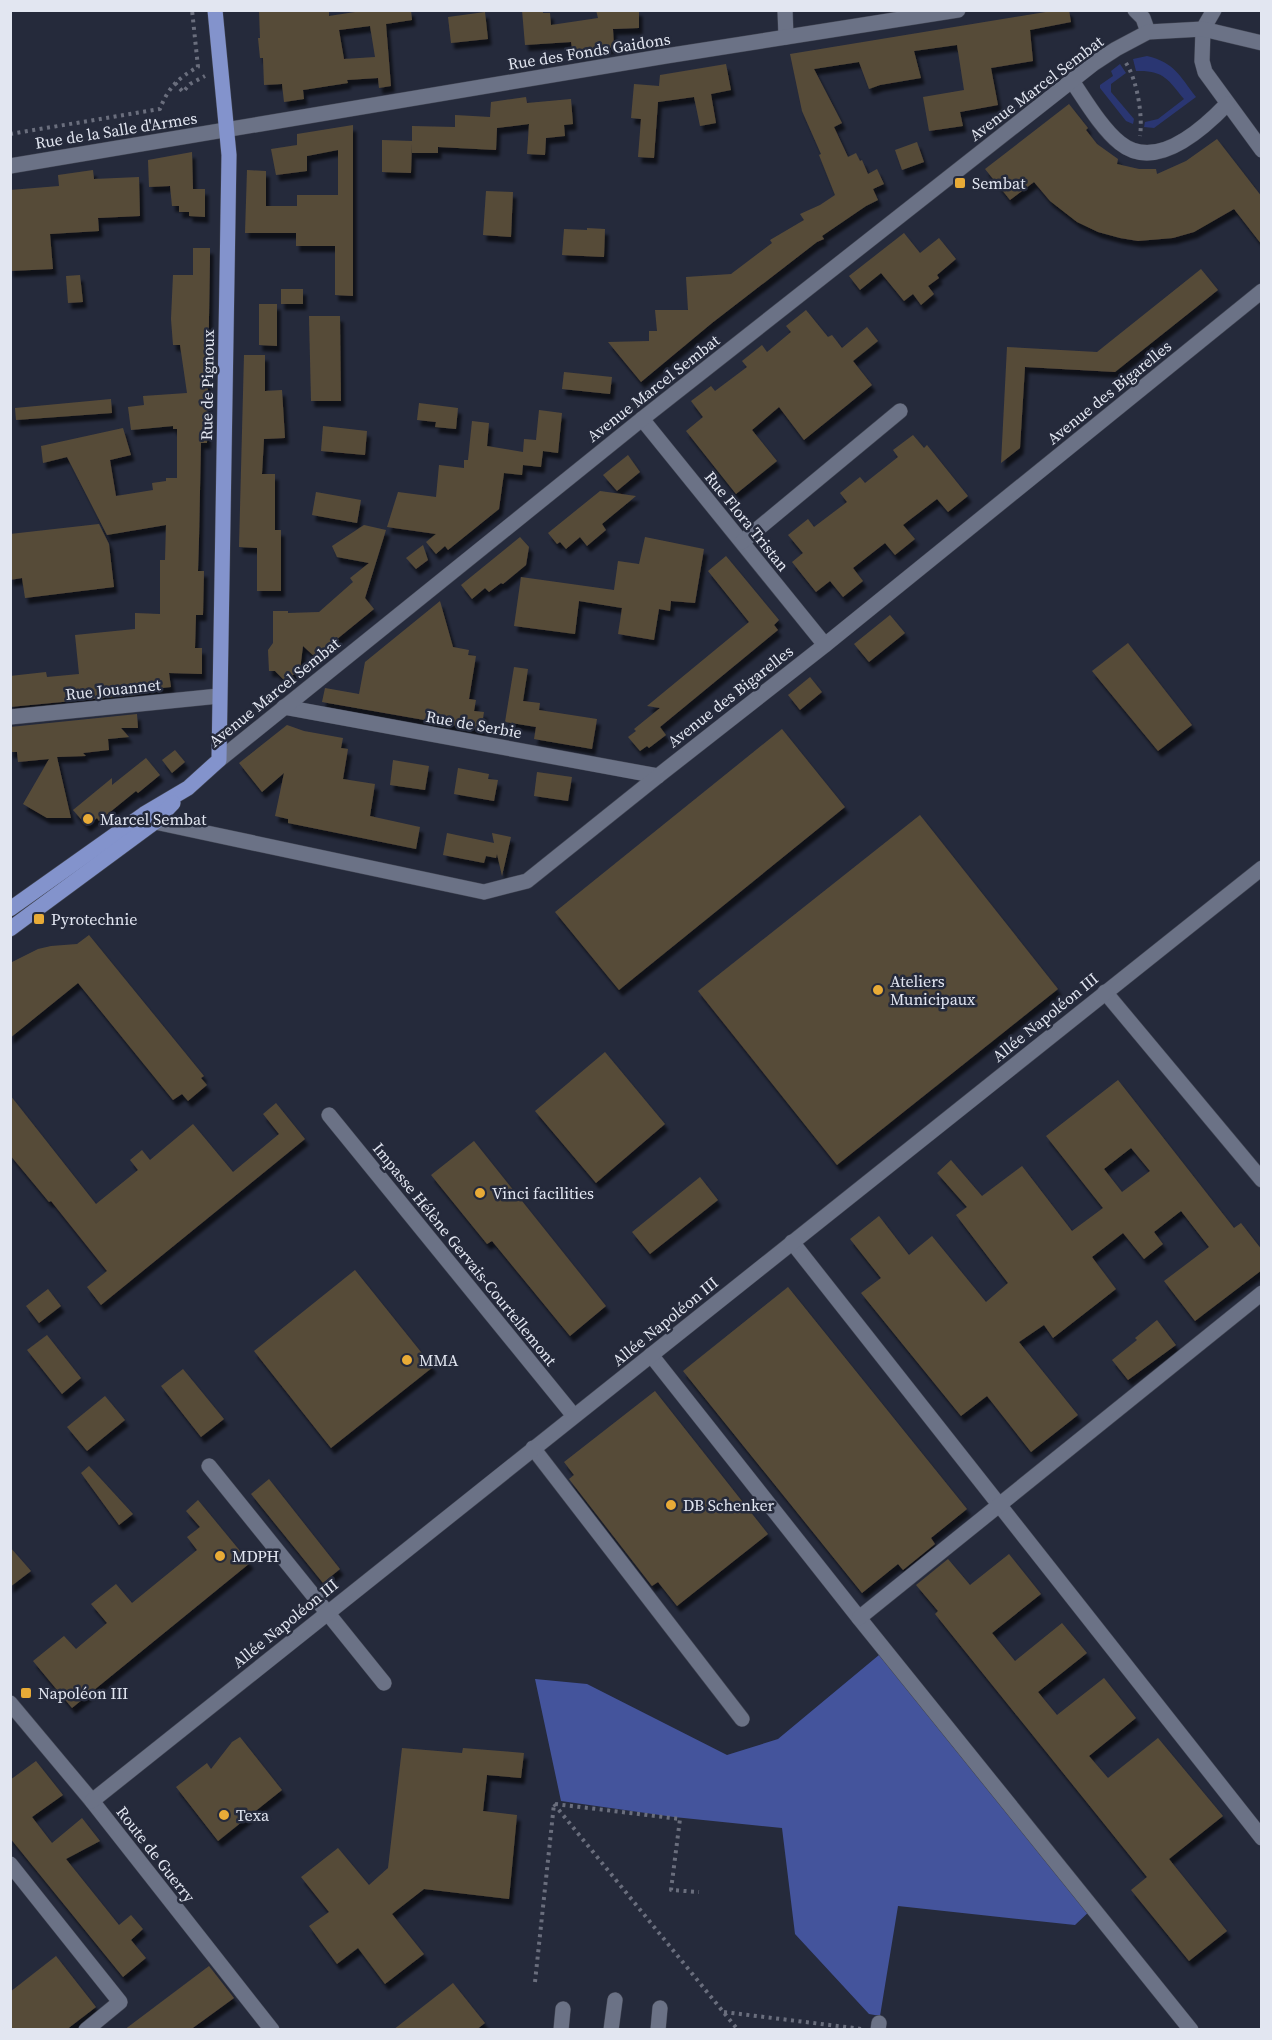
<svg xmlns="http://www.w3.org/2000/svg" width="1272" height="2040" font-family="'Source Serif 4',serif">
<defs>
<filter id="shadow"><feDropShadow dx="3.5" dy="6" stdDeviation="1.5" flood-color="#0009"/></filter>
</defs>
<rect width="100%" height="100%" fill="#252a3b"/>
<!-- green -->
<g fill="#2a3672">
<path d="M1147 56C1175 63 1179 75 1196 97L1154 128 1144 127 1145 122 1158 119 1184 99C1168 79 1163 70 1136 71L1133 59Z"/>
<polygon points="1120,64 1126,73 1111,84 1111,92 1134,119 1133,124 1126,121 1100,88 1100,85 1113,76 1111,71"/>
</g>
<!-- forest -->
<polygon fill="#44549c" points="885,1650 1093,1908 1075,1925 898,1906 880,2016 869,2014 795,1934 782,1828 674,1817 561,1801 535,1679 587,1684 727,1755 778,1739"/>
<!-- building -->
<g fill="#574b39" fill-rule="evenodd" filter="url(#shadow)">
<path d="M259 10H329V16L368 10H411L412 20 386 24 391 86 379 88 378 78 347 80 348 83 303 90 304 99 284 102 282 84 264 85 263 58H260L258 38H260ZM370 26 375 57 344 59 339 30Z"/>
<polygon points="522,10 543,10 543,13 550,13 551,25 598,18 596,10 639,10 639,28 613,29 614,47 573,54 571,42 525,45"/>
<polygon points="1058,10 1069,10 1071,22 1030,30 1033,61 991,68 998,105 960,112 963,126 929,131 923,97 964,90 957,45 914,51 921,78 880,85 869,89 859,62 814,69 842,123 834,127 848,157 856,153 860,161 862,160 868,174 877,169 884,184 873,189 878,200 866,206 822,236 824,239 817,242 712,323 641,382 608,342 649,341 649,331 657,331 655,310 688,310 686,277 731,274 772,243 770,240 804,220 800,214 820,205 835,195 819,155 821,154 802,111 790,54"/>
<polygon points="485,12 488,39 451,43 448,17"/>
<polygon points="726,64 731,90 711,94 716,123 700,126 694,97 658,102 654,158 638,157 641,119 631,118 634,84 659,86 660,75"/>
<polygon points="526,97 527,103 571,99 573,124 564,125 565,136 546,138 545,155 527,154 529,124 497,128 496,150 438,147 438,153 412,153 412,143 411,173 382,172 382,140 412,141 412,126 455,127 455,115 490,117 491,102"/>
<polygon points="1069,104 1088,128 1086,130 1097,144 1118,159 1117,164 1139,169 1156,169 1157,174 1186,161 1217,139 1262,197 1262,245 1234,209 1194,232 1173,238 1138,241 1120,238 1098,232 1077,222 1050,201 1034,182 1010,200 985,169"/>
<polygon points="353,125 353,296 335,295 335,246 296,246 296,233 245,233 247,170 266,171 266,206 297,206 297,195 338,195 338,150 307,156 307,171 276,175 271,149 297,145 297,134"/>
<polygon points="917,142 924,162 902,170 895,150"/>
<polygon points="192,152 193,189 205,189 205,217 189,216 189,212 179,212 179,206 172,206 170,186 149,187 148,160"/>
<polygon points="93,170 94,179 139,177 140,216 98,218 99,231 50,234 53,269 10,271 10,190 59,186 58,175"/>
<polygon points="486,191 513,192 511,237 483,235"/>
<polygon points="587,228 605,229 604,257 562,255 564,229 587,230"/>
<polygon points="904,233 920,253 939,238 956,259 937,275 939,278 928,286 934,294 921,305 913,294 904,301 881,273 860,290 849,276"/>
<polygon points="193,248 210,248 210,256 207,443 201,443 199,539 198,571 204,571 203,615 196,615 195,648 202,648 202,674 169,673 171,687 135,691 135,695 10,707 10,676 46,672 47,677 79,674 75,635 135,629 135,613 160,614 160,560 165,560 166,525 107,535 67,457 43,463 41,446 123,428 131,455 110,460 116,496 153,490 152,483 166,481 166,478 177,478 177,429 173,429 173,426 131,430 128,407 144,405 143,396 187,393 180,345 173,345 171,319 173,275 193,275"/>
<polygon points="1201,269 1218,290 1115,372 1025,367 1020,448 1001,463 1007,347 1097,352"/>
<polygon points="80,275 83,302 68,303 66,276"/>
<rect x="281" y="289" width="22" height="15"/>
<polygon points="259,304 277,304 277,346 259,345"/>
<polygon points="806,310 828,337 832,335 842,348 867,327 878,341 853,361 872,385 804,440 779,407 752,430 777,461 736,494 686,431 703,417 691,401 711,386 715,391 747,367 742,361 762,345 767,352 791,332 786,326"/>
<polygon points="309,316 340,316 341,401 311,401"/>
<polygon points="244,355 265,355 265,391 282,390 285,438 264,439 262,474 275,474 275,530 281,530 281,591 257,591 257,548 239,547"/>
<polygon points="564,372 612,377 610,394 562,389"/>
<polygon points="111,399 112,413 16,420 15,408"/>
<polygon points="419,403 458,408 456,429 435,427 436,422 417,420"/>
<polygon points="539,410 562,413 558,453 543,451 541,467 523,465 522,475 504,473 499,509 448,550 445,546 436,554 426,542 436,534 387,527 398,492 436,497 439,465 464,468 464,460 468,460 472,421 489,423 487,446 523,452 524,439 536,440"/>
<polygon points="323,426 367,431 365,455 321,451"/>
<polygon points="913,435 924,448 927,445 968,496 948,512 937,499 903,525 915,539 895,555 885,543 853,568 863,581 843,597 830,581 816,592 792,562 803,553 788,535 808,519 814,527 847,502 840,493 860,477 865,483 898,457 893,450"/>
<polygon points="628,455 640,472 617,491 603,475"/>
<polygon points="600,491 636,496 602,524 606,530 587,546 580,537 566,549 560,542 557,544 548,533"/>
<polygon points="316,492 361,500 357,523 312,515"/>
<polygon points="99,524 109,544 114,587 25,598 22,578 10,580 10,534"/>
<polygon points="364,525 386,530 365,598 374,609 315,657 303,646 300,670 285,681 275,671 269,671 268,650 273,643 273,611 288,611 288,613 319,612 353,582 350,578 369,563 337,557 332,546"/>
<polygon points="520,537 529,547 526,565 503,584 501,583 489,592 485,588 472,599 461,585"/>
<polygon points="645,537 704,549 695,603 671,601 670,611 659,609 654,640 618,634 622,608 579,601 575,634 514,626 521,577 614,590 618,561 639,564"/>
<polygon points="423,545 428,560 416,569 406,558"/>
<polygon points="726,556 779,620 774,625 778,630 660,727 666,735 649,748 647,746 640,751 628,737 636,731 634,729 660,708 647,706 749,622 708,571"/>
<polygon points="440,601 453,647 469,650 468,655 476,656 469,699 476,700 474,711 484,712 481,730 322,702 325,688 359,694 365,662"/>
<polygon points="890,615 905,633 869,662 854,644"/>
<polygon points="1128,643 1192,725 1158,751 1092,671"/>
<polygon points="514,667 528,669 523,701 540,703 539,710 597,719 592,749 534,739 536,727 505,722"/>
<polygon points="810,677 822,692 800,710 788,695"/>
<polygon points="137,714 138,728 121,728 129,737 108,739 109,750 83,753 86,756 57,757 71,818 47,818 23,804 49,759 18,762 17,752 10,752 10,727"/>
<polygon points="287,725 304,731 343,738 341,748 348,749 343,779 375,784 370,816 420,827 416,849 288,823 288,819 275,816 284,773 262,792 239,763"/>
<polygon points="782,729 845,807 619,990 555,912"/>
<polygon points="175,750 185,762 172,773 162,760"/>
<polygon points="146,758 160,775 138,793 136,791 99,821 97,818 87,826 73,810 112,778 112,785"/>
<polygon points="393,760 429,766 425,790 390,785"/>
<polygon points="458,768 489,774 488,779 498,780 494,801 454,794"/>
<polygon points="537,772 572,777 568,801 534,796"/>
<polygon points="920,815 1058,989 837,1165 698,991"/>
<polygon points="447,833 494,843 492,833 511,837 502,876 497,854 496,858 486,856 484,863 443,855"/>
<polygon points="89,935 204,1076 201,1078 207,1085 188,1101 182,1094 173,1100 78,983 10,1038 10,963 38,949 51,946 77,944"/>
<polygon points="605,1052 665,1124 596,1183 535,1111"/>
<path d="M1118 1080 1234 1228 1241 1223 1262 1250V1270L1195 1321 1164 1281 1209 1247 1181 1211 1154 1232 1163 1244 1144 1259 1123 1233 1092 1257 1116 1289 1053 1338 1044 1325 1019 1342 1078 1415 1031 1452 987 1396 961 1416 861 1293 881 1278 850 1239 879 1216 909 1255 932 1236 986 1302 1008 1283 956 1215 967 1207 937 1173 951 1160 982 1196 1022 1166 1072 1231 1103 1208 1046 1136ZM1131 1148 1150 1171 1122 1192 1104 1169Z"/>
<polygon points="10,1095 96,1204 138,1170 130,1160 142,1150 150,1160 193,1124 233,1172 279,1134 263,1114 276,1103 305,1139 101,1305 87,1287 107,1271 51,1201 49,1202 10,1155"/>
<polygon points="474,1141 606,1306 570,1336 492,1241 487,1244 431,1175"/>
<polygon points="700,1177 718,1200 650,1254 632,1232"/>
<polygon points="355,1270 433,1367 331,1448 254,1351"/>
<polygon points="788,1287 967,1509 931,1538 935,1544 903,1570 898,1564 862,1593 683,1371"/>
<polygon points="48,1289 61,1306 39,1323 26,1306"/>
<polygon points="1157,1320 1176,1345 1128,1380 1112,1360 1137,1340 1135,1338"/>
<polygon points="47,1335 81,1378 62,1394 27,1350"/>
<polygon points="183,1369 224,1419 201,1437 161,1386"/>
<polygon points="655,1391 768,1534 677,1606 658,1582 652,1586 569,1479 574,1475 564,1462"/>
<polygon points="105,1396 125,1420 87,1451 67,1427"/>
<polygon points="89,1466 133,1514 119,1525 81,1473"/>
<polygon points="269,1479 340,1569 323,1583 251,1494"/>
<polygon points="198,1500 250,1563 72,1708 33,1661 64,1636 76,1649 107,1623 91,1604 116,1584 132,1603 197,1550 187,1537 200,1527 186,1511"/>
<polygon points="10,1547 31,1571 10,1587"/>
<polygon points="1009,1554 1041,1594 992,1633 1015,1661 1062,1623 1087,1653 1038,1692 1057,1715 1104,1678 1136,1718 1089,1756 1108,1778 1158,1738 1223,1816 1169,1859 1227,1931 1189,1961 1131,1890 1147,1877 935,1614 938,1611 916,1585 948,1559 970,1585"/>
<polygon points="240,1737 282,1790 218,1841 176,1787 207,1763 211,1769 232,1742"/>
<polygon points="402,1748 462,1753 463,1748 524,1753 521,1778 487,1775 483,1811 517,1815 509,1899 424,1889 392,1914 424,1954 385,1984 358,1948 337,1964 309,1926 329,1912 301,1877 338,1848 369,1885 388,1868"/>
<polygon points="36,1761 63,1795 32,1817 52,1843 82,1818 100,1841 66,1859 119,1925 131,1915 143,1929 131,1940 146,1958 123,1977 10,1838 10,1780"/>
<polygon points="56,1956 96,2007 66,2030 10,2030 10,1992"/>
<polygon points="209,1966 234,1998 190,2030 124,2030"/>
<polygon points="453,1983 485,2023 476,2030 393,2030"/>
</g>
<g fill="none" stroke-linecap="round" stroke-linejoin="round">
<!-- minor casing -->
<g stroke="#424654" stroke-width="16">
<g id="minor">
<polyline points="785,10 786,37"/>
<polyline points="1135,10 1143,18 1148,32"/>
<polyline points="1203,29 1202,61 1205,72 1262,150"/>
<polyline points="1203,29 1214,10"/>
<path d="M1072 81C1085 100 1102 129 1120 143 1156 172 1202 130 1227 104"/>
<polyline points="10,166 666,56 958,10"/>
<polyline points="642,419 825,645"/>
<polyline points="742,542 900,411"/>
<polyline points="284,707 658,776"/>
<polyline points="10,717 219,696"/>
<polyline points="219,760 642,419 1093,64 1116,49 1148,32 1203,29 1262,43"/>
<polyline points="147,816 155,822 484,892 527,881 658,776 825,645 1262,291"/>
<polyline points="1105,992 1262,1180"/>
<polyline points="329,1115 574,1416"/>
<polyline points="792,1242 1262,1838"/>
<polyline points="651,1355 859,1618 1191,2030"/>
<polyline points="533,1448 742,1719"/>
<polyline points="209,1466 384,1683"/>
<polyline points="859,1618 1262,1293"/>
<polyline points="10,1703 92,1801 272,2030"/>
<polyline points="92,1801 1262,868"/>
<polyline points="10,1864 120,2002 86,2030"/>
<polyline points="561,2030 563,2009"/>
<polyline points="611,2030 615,2000"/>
<polyline points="658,2030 660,2008"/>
<polyline points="878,2030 879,2023"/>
</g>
</g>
<!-- major casing -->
<g stroke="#424654" stroke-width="16">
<g id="major">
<polyline points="10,909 144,814 188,788 219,760 229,155 215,10"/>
<polyline points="10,929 155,822 173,803"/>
</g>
</g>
<!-- path -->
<g stroke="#6a6e7d" stroke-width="4" stroke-dasharray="3 4.5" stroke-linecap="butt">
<path d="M1126 63C1137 80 1143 115 1140 136"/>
<polyline points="175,83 183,92 190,84 205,76"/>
<path d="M10 134 160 109C168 88 178 78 198 67L192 10"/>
<polyline points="554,1804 738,2030"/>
<polyline points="555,1804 680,1819 671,1890 699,1892"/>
<polyline points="535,1982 554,1804"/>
<polyline points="724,2012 862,2029"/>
</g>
<!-- minor -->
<use href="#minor" stroke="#6b7286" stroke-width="15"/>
<!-- major -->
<use href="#major" stroke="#8393cc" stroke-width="15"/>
</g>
<!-- markers -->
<g fill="#e8ab37" stroke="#252a3b" stroke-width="2">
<rect x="954" y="177" width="12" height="12" rx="3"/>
<circle cx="88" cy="819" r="6"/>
<rect x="33" y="913" width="12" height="12" rx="3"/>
<circle cx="878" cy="990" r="6"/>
<circle cx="480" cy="1193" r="6"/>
<circle cx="407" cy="1360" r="6"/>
<circle cx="671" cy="1505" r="6"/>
<circle cx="220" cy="1556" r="6"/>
<rect x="20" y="1687" width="12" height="12" rx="3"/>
<circle cx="224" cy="1815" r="6"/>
</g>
<g text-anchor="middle" stroke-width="5" stroke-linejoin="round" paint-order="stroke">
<!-- street labels -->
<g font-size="16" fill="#e2e6f1" stroke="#252a3b">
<text transform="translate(589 51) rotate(-9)" y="6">Rue des Fonds Gaidons</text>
<text transform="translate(1036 88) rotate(-37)" y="6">Avenue Marcel Sembat</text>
<text transform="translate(116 130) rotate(-9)" y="6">Rue de la Salle d'Armes</text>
<text transform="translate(207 385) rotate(-89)" y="6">Rue de Pignoux</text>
<text transform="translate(653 388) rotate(-38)" y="6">Avenue Marcel Sembat</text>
<text transform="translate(1109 392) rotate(-39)" y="6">Avenue des Bigarelles</text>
<text transform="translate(747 521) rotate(51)" y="6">Rue Flora Tristan</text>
<text transform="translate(113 689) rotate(-6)" y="6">Rue Jouannet</text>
<text transform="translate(274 692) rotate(-39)" y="6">Avenue Marcel Sembat</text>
<text transform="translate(730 696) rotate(-38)" y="6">Avenue des Bigarelles</text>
<text transform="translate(474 724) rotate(10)" y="6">Rue de Serbie</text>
<text transform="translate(1045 1017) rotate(-39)" y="6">Allée Napoléon III</text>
<text transform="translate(465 1254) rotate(51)" y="6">Impasse Hélène Gervais-Courtellemont</text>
<text transform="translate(665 1321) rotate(-39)" y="6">Allée Napoléon III</text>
<text transform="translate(285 1623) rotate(-39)" y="6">Allée Napoléon III</text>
<text transform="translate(156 1854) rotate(52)" y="6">Route de Guerry</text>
</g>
<!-- poi labels -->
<g font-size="16" fill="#e2e6f1" stroke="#252a3b" text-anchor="start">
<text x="972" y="189">Sembat</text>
<text x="100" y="825">Marcel Sembat</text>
<text x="51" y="925">Pyrotechnie</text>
<text x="890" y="987">Ateliers<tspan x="890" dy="18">Municipaux</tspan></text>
<text x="492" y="1199">Vinci facilities</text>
<text x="419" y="1366">MMA</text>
<text x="683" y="1511">DB Schenker</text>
<text x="232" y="1562">MDPH</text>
<text x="38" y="1699">Napoléon III</text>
<text x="236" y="1821">Texa</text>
</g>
</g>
<!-- border -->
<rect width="1272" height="2040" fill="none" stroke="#e2e6f1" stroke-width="24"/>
</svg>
